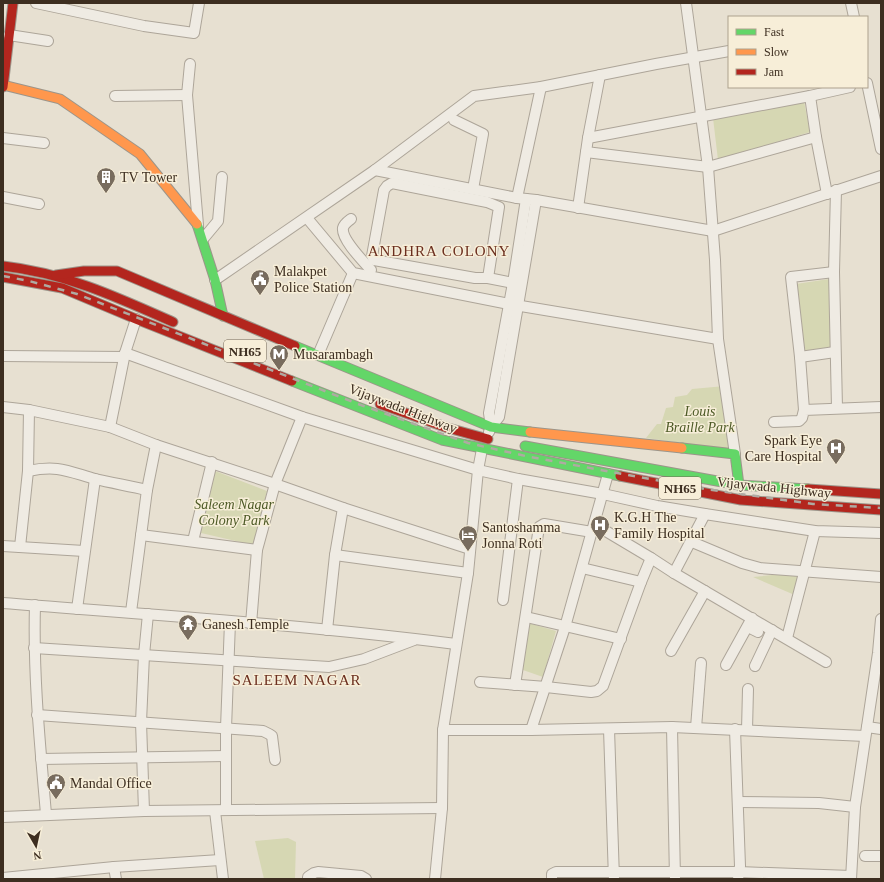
<svg xmlns="http://www.w3.org/2000/svg" width="884" height="882" font-family="'Times New Roman',serif">
<rect width="100%" height="100%" fill="#e7e0d1"/>
<!-- green -->
<g fill="#d6d7b3">
<polygon points="804,101 810,132 718,160 713,118"/>
<polygon points="829,279 831,351 805,354 796,284"/>
<polygon points="725,386 731,450 646,438 657,424 661,424 666,408 673,407 675,397 687,395 692,389"/>
<polygon points="215,471 267,491 253,545 201,533"/>
<polygon points="802,572 797,596 753,577"/>
<polygon points="528,623 556,631 543,677 523,670"/>
<polygon points="288,838 296,842 295,879 264,879 255,841"/>
</g>
<g fill="none" stroke-linecap="round" stroke-linejoin="round">
<!-- street casing -->
<g stroke="#ada599" stroke-width="12">
<g id="street">
<polyline points="36,3 144,26 194,33 199,3"/>
<polyline points="686,3 708,167 715,260 718,339 735,454"/>
<polyline points="851,3 854,17"/>
<polyline points="9,35 48,41"/>
<polyline points="190,64 187,95 198,225"/>
<polyline points="867,83 881,149"/>
<polyline points="115,96 187,95"/>
<polyline points="810,96 816,137 827,194"/>
<polyline points="454,120 483,134 473,189"/>
<polyline points="3,138 44,143"/>
<polyline points="588,138 810,96 850,87"/>
<polyline points="586,152 708,167 816,137"/>
<polyline points="375,170 517,198 536,200 713,231 881,176"/>
<polyline points="836,190 834,272 837,408"/>
<polyline points="3,197 39,204"/>
<polyline points="517,198 541,87"/>
<polyline points="578,208 588,138 600,75"/>
<polyline points="307,218 353,273 509,304 718,339"/>
<path d="M351 219C347 222 344 224 343 228 341 239 364 262 371 270"/>
<polyline points="203,239 218,221 222,177"/>
<polyline points="488,278 499,207 487,202 392,183 387,186 384,190 372,256 374,260 475,278 488,278 513,283"/>
<polyline points="215,280 375,170 474,96 541,87 656,64 729,51"/>
<polyline points="125,353 302,417 478,470 518,479 603,494 657,506 705,514 815,531 881,533"/>
<polyline points="318,355 353,273"/>
<polyline points="3,356 124,357"/>
<polyline points="800,357 835,352"/>
<polyline points="3,407 29,410 110,427 156,445 275,484 343,508 470,549"/>
<polyline points="804,410 800,357 791,277 834,272"/>
<polyline points="774,422 799,421 802,418 804,410 881,407"/>
<polyline points="110,427 125,353 136,319"/>
<polyline points="491,427 489,413 513,283 526,199"/>
<polyline points="489,432 491,427 499,417 536,200"/>
<path d="M28 471C58 465 67 471 95 479 112 483 130 486 147 490"/>
<polyline points="594,524 651,558 674,573 826,662"/>
<polyline points="141,535 257,550"/>
<polyline points="193,541 212,462"/>
<polyline points="692,542 742,563 760,568 881,577"/>
<polyline points="3,546 84,551"/>
<polyline points="20,547 28,471 29,410"/>
<polyline points="335,555 468,573"/>
<polyline points="582,568 641,582"/>
<polyline points="674,573 705,514"/>
<polyline points="503,600 518,479"/>
<path d="M3 603C154 615 306 625 456 644"/>
<path d="M35 605C33 676 40 744 46 814"/>
<polyline points="77,609 95,479"/>
<polyline points="131,612 147,490 156,445"/>
<polyline points="526,617 621,639"/>
<polyline points="251,624 257,550 275,484 302,417"/>
<polyline points="748,627 758,632"/>
<polyline points="327,630 335,555 343,508"/>
<polyline points="787,638 815,531"/>
<polyline points="34,648 329,667 364,659 414,640"/>
<polyline points="671,651 705,591"/>
<polyline points="726,665 752,618"/>
<polyline points="755,666 772,630"/>
<polyline points="480,682 546,687 591,692 597,691 603,686 641,582 651,558"/>
<polyline points="515,685 539,527 544,524 592,532"/>
<polyline points="37,715 263,731 269,734 272,736 275,760"/>
<polyline points="672,727 675,879"/>
<polyline points="867,727 881,729"/>
<polyline points="696,728 701,663"/>
<polyline points="609,729 614,879"/>
<polyline points="735,729 740,866 738,879"/>
<polyline points="443,730 531,730 672,727 865,736"/>
<polyline points="531,730 565,627 608,474"/>
<polyline points="747,730 748,689"/>
<polyline points="41,759 226,756"/>
<polyline points="738,802 819,803 855,807"/>
<polyline points="226,810 226,728 230,622"/>
<polyline points="144,811 141,722 144,655 148,614"/>
<polyline points="215,811 223,879"/>
<polyline points="3,817 144,811 442,808"/>
<polyline points="865,856 881,856"/>
<polyline points="114,867 116,879"/>
<polyline points="3,878 114,867 220,860"/>
<polyline points="308,879 308,877 314,873 318,872 361,876 366,879"/>
<polyline points="435,879 442,808 443,730 468,573 478,470 482,449"/>
<polyline points="552,879 552,874 556,872 739,872 851,876"/>
<polyline points="851,879 855,807 878,653 881,619"/>
</g>
</g>
<!-- fast casing -->
<g stroke="#9c958a" stroke-width="11">
<g id="fast">
<polyline points="197,224 215,280 223,316"/>
<polyline points="295,346 491,427 530,432"/>
<polyline points="292,381 442,440 620,476"/>
<polyline points="525,446 739,485 808,489"/>
<polyline points="682,448 735,454 739,485"/>
</g>
</g>
<!-- slow casing -->
<g stroke="#9c958a" stroke-width="11">
<g id="slow">
<polyline points="3,85 60,99 140,154 197,224"/>
<polyline points="530,432 682,448"/>
</g>
</g>
<!-- jam casing -->
<g stroke="#9c958a" stroke-width="11">
<g id="jam">
<polyline points="3,87 13,3"/>
<path d="M3 266C65 273 117 297 173 322"/>
<polyline points="56,275 84,271 117,271 295,346"/>
<polyline points="3,277 62,288 136,319 292,381"/>
<polyline points="380,404 448,428 488,439"/>
<polyline points="620,476 741,500 881,510"/>
<polyline points="808,489 881,494"/>
</g>
</g>
<!-- street -->
<use href="#street" stroke="#efebe3" stroke-width="10"/>
<!-- fast -->
<use href="#fast" stroke="#63d668" stroke-width="9"/>
<!-- slow -->
<use href="#slow" stroke="#ff974d" stroke-width="9"/>
<!-- jam -->
<use href="#jam" stroke="#b3261e" stroke-width="9"/>
<!-- rail -->
<polyline stroke="#afaaa2" stroke-width="2.5" stroke-dasharray="7 7" stroke-linecap="butt" points="3,276 29,281 77,294 358,404 468,443 530,457 705,489 813,504 881,508"/>
</g>
<!-- icons -->
<defs>
<g id="building-pin" transform="scale(1)"><path d="M0 17L-7.5 6A9.5 9.5 0 1 1 7.5 6Z" fill="#786c5e" stroke="#f7eed8"/><path d="M-4-6H4V6H1V3H-1V6H-4ZM-2.5-4.3h1.7v1.8h-1.7ZM.8-4.3h1.7v1.8H.8ZM-2.5-1h1.7V.8h-1.7ZM.8-1h1.7V.8H.8Z" fill="#fff"/></g>
<g id="civic-pin" transform="scale(1)"><path d="M0 17L-7.5 6A9.5 9.5 0 1 1 7.5 6Z" fill="#786c5e" stroke="#f7eed8"/><path d="M-.6-6.5H3V-4.5H.6V-3L4-1V1h2V6H-6V1h2V-1L-.6-3ZM-1.2 2.5V6h2.4V2.5Z" fill="#fff"/></g>
<g id="metro-pin" transform="scale(1)"><path d="M0 17L-7.5 6A9.5 9.5 0 1 1 7.5 6Z" fill="#786c5e" stroke="#f7eed8"/><path d="M-5.5 5V-5H-3L0 0L3-5H5.5V5H3V-.5L0 4L-3-.5V5Z" fill="#fff"/></g>
<g id="hospital-pin" transform="scale(1)"><path d="M0 17L-7.5 6A9.5 9.5 0 1 1 7.5 6Z" fill="#786c5e" stroke="#f7eed8"/><path d="M-5-5h3v3.5h4V-5h3V5h-3V1.5h-4V5h-3Z" fill="#fff"/></g>
<g id="hotel-pin" transform="scale(1)"><path d="M0 17L-7.5 6A9.5 9.5 0 1 1 7.5 6Z" fill="#786c5e" stroke="#f7eed8"/><path d="M-6-4.5h1.5V1H6V5H4.5V3h-9V5H-6ZM-4 0a1.8 1.8 0 1 1 3.6 0ZM.5 0V-2.5h3Q6-2.5 6 0Z" fill="#fff"/></g>
<g id="temple-pin" transform="scale(1)"><path d="M0 17L-7.5 6A9.5 9.5 0 1 1 7.5 6Z" fill="#786c5e" stroke="#f7eed8"/><path d="M0-6L5-2H3V0L6.5 2.5H4V6H1.5V3h-3V6H-4V2.5H-6.5L-3 0V-2H-5Z" fill="#fff"/></g>
</defs>
<g fill-rule="evenodd">
<use href="#building-pin" x="106" y="177"/>
<use href="#civic-pin" x="260" y="279"/>
<use href="#metro-pin" x="279" y="354"/>
<use href="#hospital-pin" x="836" y="448"/>
<use href="#hospital-pin" x="600" y="525"/>
<use href="#hotel-pin" x="468" y="535"/>
<use href="#temple-pin" x="188" y="624"/>
<use href="#civic-pin" x="56" y="783"/>
</g>
<g text-anchor="middle" stroke-width="3" stroke-linejoin="round" paint-order="stroke">
<!-- shield labels -->
<g fill="#f7eed8" stroke="#756857" stroke-width="1">
<rect x="224" y="340" width="42" height="22" rx="3"/>
<rect x="659" y="477" width="42" height="22" rx="3"/>
</g>
<g font-size="13" font-weight="bold" fill="#3d2e20">
<text x="245" y="356">NH65</text>
<text x="680" y="493">NH65</text>
</g>
<!-- poi labels -->
<g font-size="14" fill="#3d2e20" stroke="#f7eed8" text-anchor="start">
<text x="120" y="182">TV Tower</text>
<text x="274" y="276">Malakpet<tspan x="274" dy="16">Police Station</tspan></text>
<text x="293" y="359">Musarambagh</text>
<text x="822" y="445" text-anchor="end">Spark Eye<tspan x="822" dy="16">Care Hospital</tspan></text>
<text x="614" y="522">K.G.H The<tspan x="614" dy="16">Family Hospital</tspan></text>
<text x="482" y="532">Santoshamma<tspan x="482" dy="16">Jonna Roti</tspan></text>
<text x="202" y="629">Ganesh Temple</text>
<text x="70" y="788">Mandal Office</text>
</g>
<!-- street labels -->
<g font-size="14" fill="#3d2e20" stroke="#f7eed8">
<text transform="translate(403 408) rotate(21)" y="5">Vijaywada Highway</text>
<text transform="translate(774 487) rotate(6)" y="5">Vijaywada Highway</text>
</g>
<!-- park labels -->
<g font-size="14" font-style="italic" fill="#4d5a26" stroke="#f7eed8">
<text x="700" y="416">Louis<tspan x="700" dy="16">Braille Park</tspan></text>
<text x="234" y="509">Saleem Nagar<tspan x="234" dy="16">Colony Park</tspan></text>
</g>
<!-- neighbourhood labels -->
<g font-size="15" letter-spacing="1" fill="#6b2e1e" stroke="#f7eed8">
<text x="439" y="256">ANDHRA COLONY</text>
<text x="297" y="685">SALEEM NAGAR</text>
</g>
</g>
<!-- border -->
<rect width="884" height="882" fill="none" stroke="#3d2e20" stroke-width="8"/>
<!-- legend -->
<rect x="728" y="16" width="140" height="72" fill="#f7eed8" stroke="#ada18e"/>
<rect x="736" y="29" width="20" height="6" fill="#63d668" stroke="#ada18e"/>
<text x="764" y="36" font-size="12" fill="#3d2e20">Fast</text>
<rect x="736" y="49" width="20" height="6" fill="#ff974d" stroke="#ada18e"/>
<text x="764" y="56" font-size="12" fill="#3d2e20">Slow</text>
<rect x="736" y="69" width="20" height="6" fill="#b3261e" stroke="#ada18e"/>
<text x="764" y="76" font-size="12" fill="#3d2e20">Jam</text>
<!-- north arrow -->
<g transform="translate(36 846) rotate(171)" stroke="#f7eed8" stroke-width="3" paint-order="stroke">
<path d="M0-3L7 15L0 10L-7 15Z" fill="#3d2e20"/>
<text y="-6" font-size="11" font-weight="bold" text-anchor="middle" fill="#3d2e20">N</text>
</g>
</svg>
